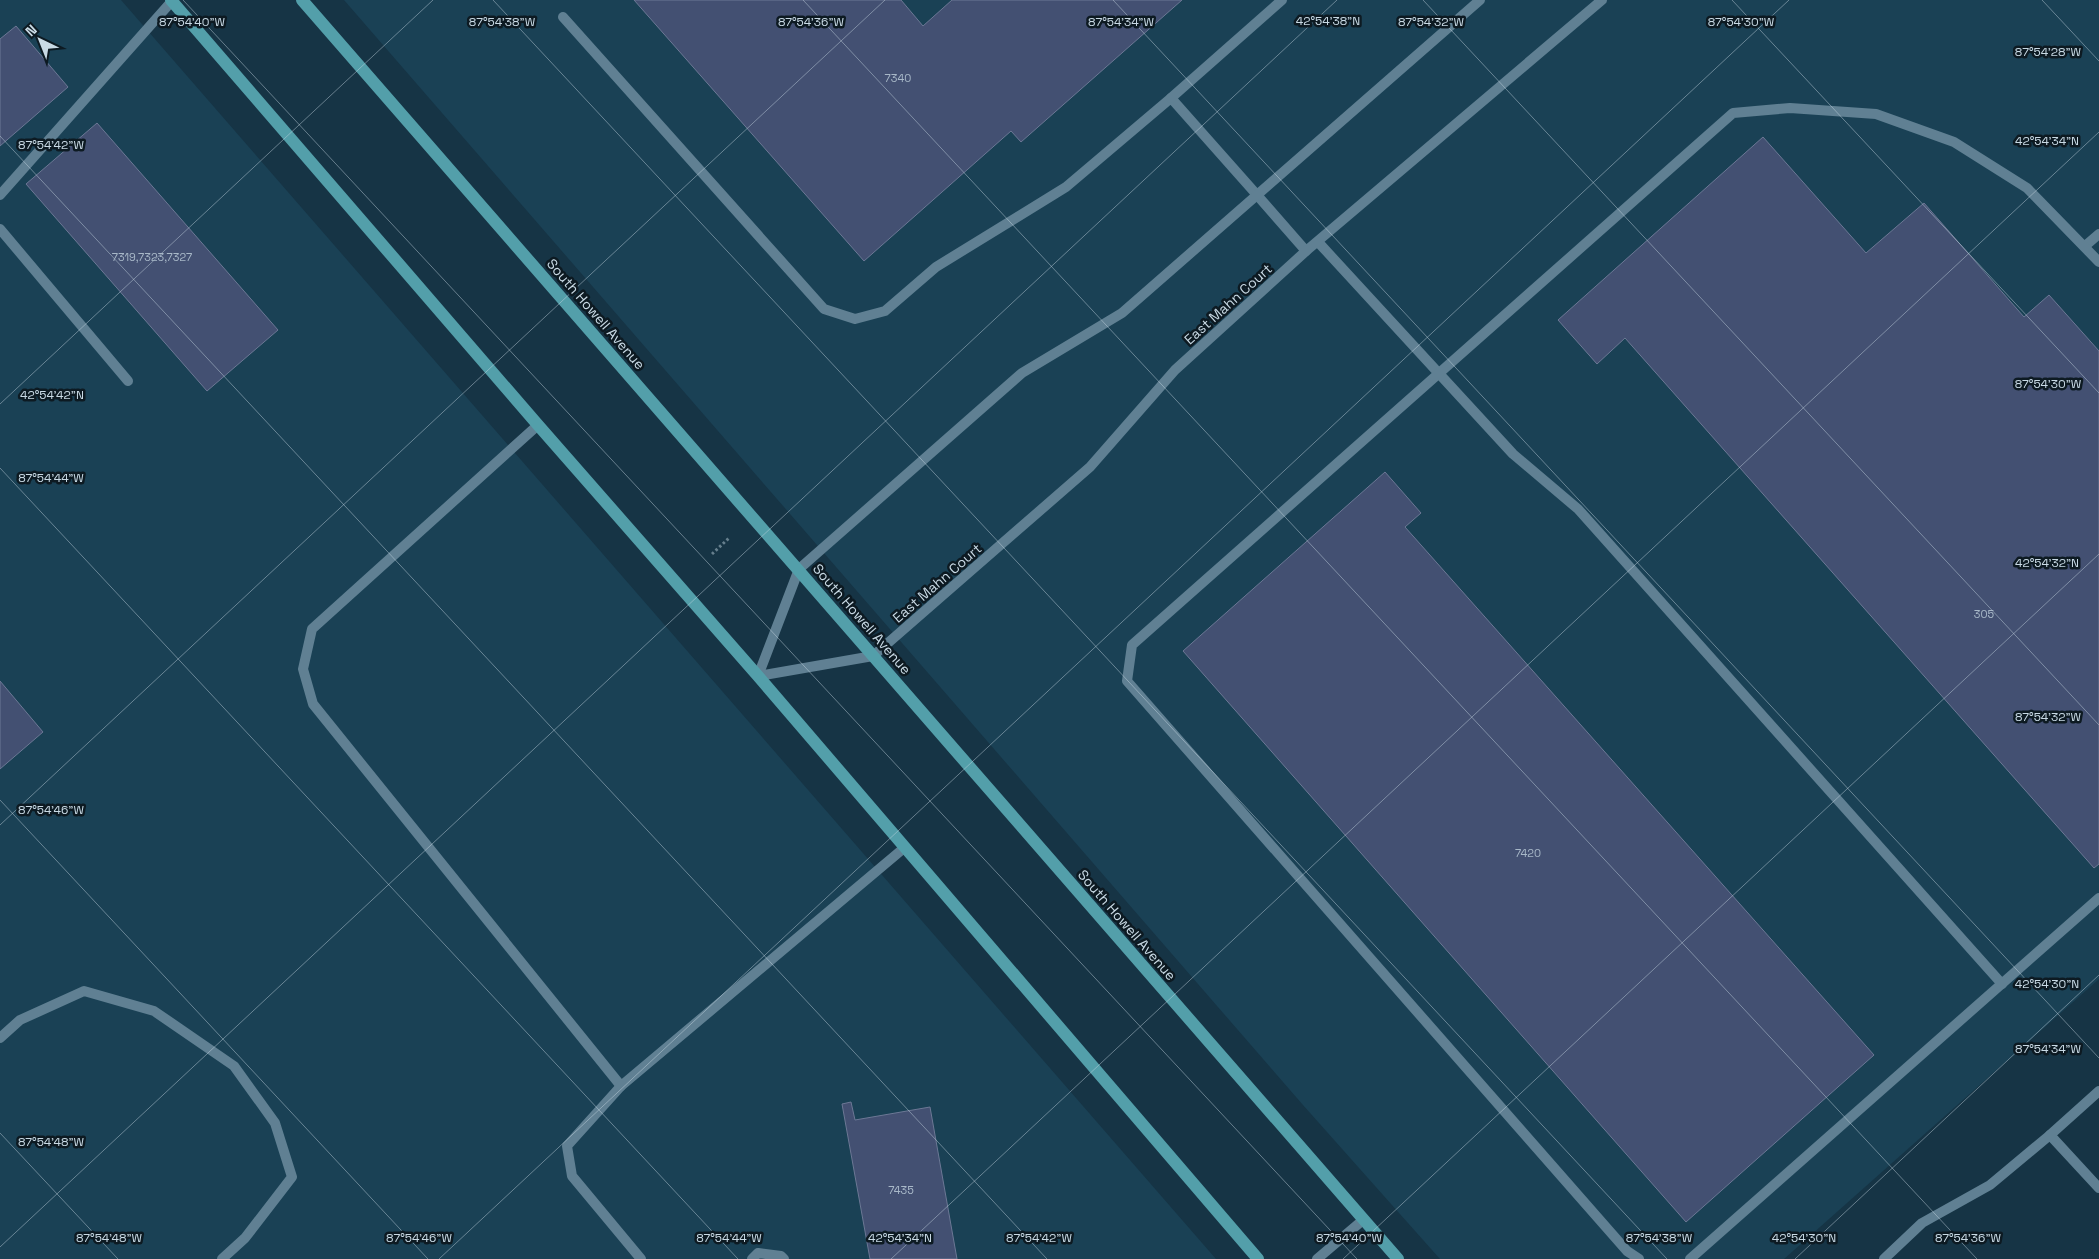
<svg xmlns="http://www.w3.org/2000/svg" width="2099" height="1259" font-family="'Space Grotesk',sans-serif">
<rect width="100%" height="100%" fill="#163445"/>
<!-- built -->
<g fill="#1a4155">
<polygon points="0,0 121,0 1216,1259 0,1259"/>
<polygon points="344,0 2099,0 2099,979 1784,1259 1440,1259 1303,1105"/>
</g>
<!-- building -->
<g fill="#435072" stroke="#6c7895">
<polygon points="634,0 901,0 923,26 952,0 1182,0 1021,142 1011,131 864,261"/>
<polygon points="16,26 68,87 0,146 0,39"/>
<polygon points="97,123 278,330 207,391 26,184"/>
<polygon points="1763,137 1866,253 1924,203 2024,317 2049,295 2099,351 2099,864 2094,868 1625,338 1597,364 1558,320"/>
<polygon points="1385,472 1421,513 1405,527 1874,1055 1686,1222 1183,651"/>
<polygon points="0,681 43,732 0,769"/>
<polygon points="851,1102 855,1120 930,1107 957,1259 870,1259 842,1104"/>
</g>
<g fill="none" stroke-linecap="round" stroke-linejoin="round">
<!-- path -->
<polyline stroke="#667f8d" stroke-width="3" stroke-dasharray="2.5 2.5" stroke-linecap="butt" points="712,554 729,538"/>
<!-- service -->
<g stroke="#608093" stroke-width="10">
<polyline points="563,17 824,309 855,319 885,311 936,267 1066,187 1171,98 1257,195"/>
<polyline points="1171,98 1282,0"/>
<polyline points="0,195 172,1"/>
<polyline points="0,229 128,381"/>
<polyline points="1318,242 1513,454 1578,509 2002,984"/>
<polyline points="2085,246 2099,234"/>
<polyline points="538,425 312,629 303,669 313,704 621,1086 904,848"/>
<polyline points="0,1038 20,1020 84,991 154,1011 234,1066 275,1123 292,1177 245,1238 222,1259"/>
<polyline points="621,1086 567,1146 572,1176 641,1259"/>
<polyline points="2050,1135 2099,1188"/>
<polyline points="752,1259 758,1253 781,1256 784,1259"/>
<polyline points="1639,1259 1627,1251 1127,681 1132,645 1733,113 1790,108 1876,114 1954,142 2027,188 2099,262"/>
<polyline points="1690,1259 2099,898"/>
<polyline points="1884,1259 1922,1223 1990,1185 2050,1135 2099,1091"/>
</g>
<!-- minor -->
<g stroke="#608093" stroke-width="10">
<polyline points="1257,195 1306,251"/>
<polyline points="758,676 873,656 1090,467 1175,370 1306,251 1602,0"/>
<polyline points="758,676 799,569 1022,373 1122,313 1480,0"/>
</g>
<!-- tertiary -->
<polyline stroke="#608093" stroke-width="10" points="1317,1259 1363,1220"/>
<!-- primary -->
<g stroke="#539faa" stroke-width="12">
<polyline points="171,0 538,425 758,676 1258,1259"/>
<polyline points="302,0 1398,1259"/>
</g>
</g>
<!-- ticks -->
<path fill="none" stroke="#c9dae5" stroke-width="1" stroke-opacity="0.45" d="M183 0 1357 1259M493 0 1667 1259M803 0 1977 1259M1113 0 2099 1058M1423 0 2099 725M1732 0 2099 393M2042 0 2099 61M0 136 1047 1259M0 404 433 0M0 468 738 1259M0 800 428 1259M0 825 885 0M0 1133 118 1259M0 1247 1337 0M439 1259 1789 0M891 1259 2099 132M1343 1259 2099 554M1795 1259 2099 975"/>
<g text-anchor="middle" stroke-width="5" stroke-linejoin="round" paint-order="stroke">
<!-- number labels -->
<g font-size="11" fill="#a8b8c8">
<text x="898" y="82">7340</text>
<text x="152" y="261">7319,7323,7327</text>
<text x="1984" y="618">305</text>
<text x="1528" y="857">7420</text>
<text x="901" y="1194">7435</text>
</g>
<!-- street labels -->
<g font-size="14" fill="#c9dae5" stroke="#0d1a22">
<text transform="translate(1228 304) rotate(-42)" y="5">East Mahn Court</text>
<text transform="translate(596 314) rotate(49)" y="5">South Howell Avenue</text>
<text transform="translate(937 583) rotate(-41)" y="5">East Mahn Court</text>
<text transform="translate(862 619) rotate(49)" y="5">South Howell Avenue</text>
<text transform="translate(1127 925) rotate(49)" y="5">South Howell Avenue</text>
</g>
</g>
<g font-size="12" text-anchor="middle" fill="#c9dae5" stroke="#0d1a22" stroke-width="5" stroke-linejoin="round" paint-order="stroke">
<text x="1328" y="25">42°54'38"N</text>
<text x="192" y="26">87°54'40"W</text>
<text x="502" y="26">87°54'38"W</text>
<text x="811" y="26">87°54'36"W</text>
<text x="1121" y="26">87°54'34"W</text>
<text x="1431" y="26">87°54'32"W</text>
<text x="1741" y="26">87°54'30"W</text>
<text x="2048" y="56">87°54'28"W</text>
<text x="2047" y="145">42°54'34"N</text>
<text x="51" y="149">87°54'42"W</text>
<text x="2048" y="388">87°54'30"W</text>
<text x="52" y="399">42°54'42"N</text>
<text x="51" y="482">87°54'44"W</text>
<text x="2047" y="567">42°54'32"N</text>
<text x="2048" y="721">87°54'32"W</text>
<text x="51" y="814">87°54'46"W</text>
<text x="2047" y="988">42°54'30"N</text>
<text x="2048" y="1053">87°54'34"W</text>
<text x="51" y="1146">87°54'48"W</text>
<text x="109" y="1242">87°54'48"W</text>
<text x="419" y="1242">87°54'46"W</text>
<text x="729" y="1242">87°54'44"W</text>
<text x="1039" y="1242">87°54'42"W</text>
<text x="1349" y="1242">87°54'40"W</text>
<text x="1659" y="1242">87°54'38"W</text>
<text x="1968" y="1242">87°54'36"W</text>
<text x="900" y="1242">42°54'34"N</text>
<text x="1804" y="1242">42°54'30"N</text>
</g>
<!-- north arrow -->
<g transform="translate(40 40) rotate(317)" stroke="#0d1a22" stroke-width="4" paint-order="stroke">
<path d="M0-4L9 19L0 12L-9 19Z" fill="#c9dae5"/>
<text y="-8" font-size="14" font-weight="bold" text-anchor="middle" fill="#c9dae5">N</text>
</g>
</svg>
